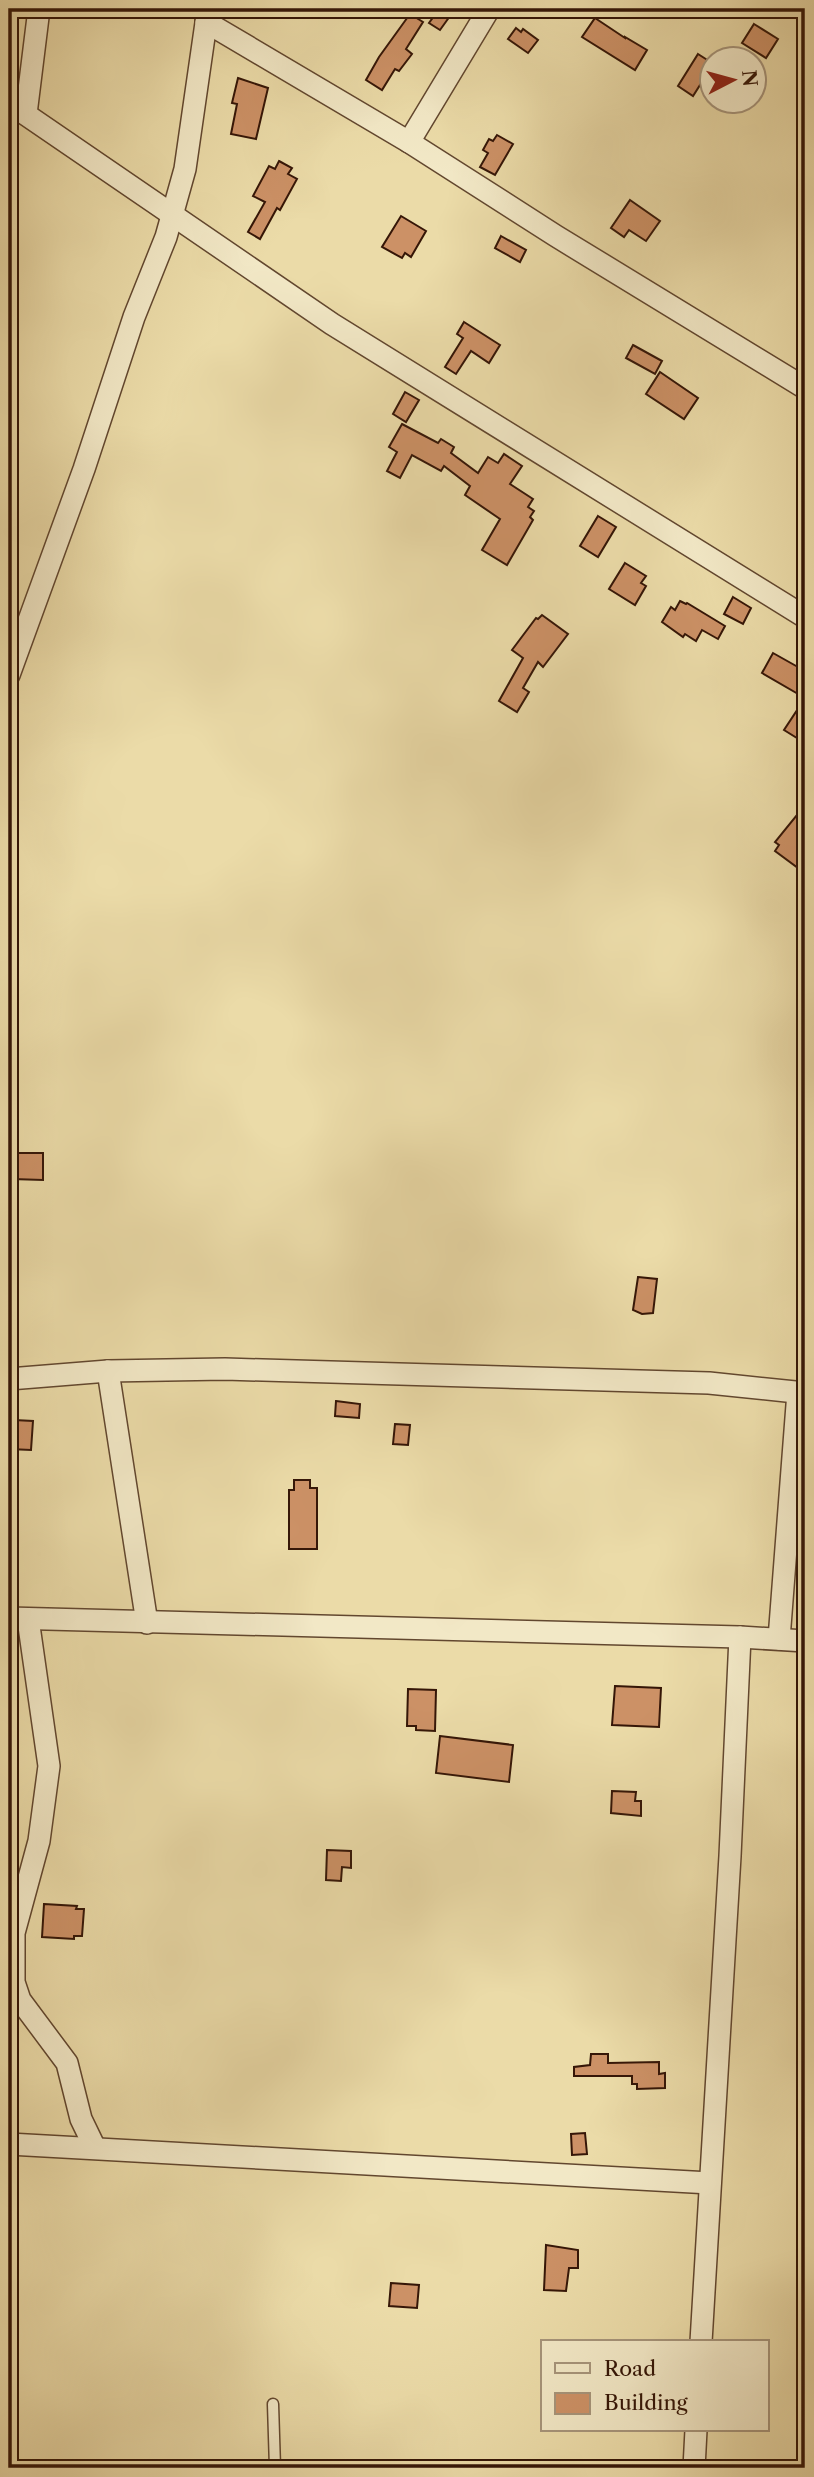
<svg xmlns="http://www.w3.org/2000/svg" width="814" height="2477" font-family="'Libre Caslon Text',serif">
<rect width="100%" height="100%" fill="#ebdba8"/>
<filter id="stains"><feTurbulence type="fractalNoise" baseFrequency=".00286" numOctaves="4"/><feColorMatrix values="0 0 0 0 .2 0 0 0 0 .09 0 0 0 0 .02 0 0 0 .5 -.17"/></filter>
<radialGradient id="worn" r=".72"><stop offset=".6" stop-color="#630" stop-opacity="0"/><stop offset="1" stop-color="#630" stop-opacity=".3"/></radialGradient>
<!-- building -->
<g fill="#cc9166" stroke="#351607" stroke-width="2">
<polygon points="439,9 455,9 440,30 429,23"/>
<polygon points="410,14 423,22 406,49 412,54 399,71 395,69 382,90 366,80 379,57"/>
<polygon points="595,18 625,38 625,37 647,50 635,70 582,37"/>
<polygon points="754,24 778,39 766,58 742,43"/>
<polygon points="516,28 521,32 523,29 538,40 528,53 508,39"/>
<polygon points="698,54 712,63 712,66 693,96 678,86"/>
<polygon points="238,78 268,88 256,139 231,134 237,104 232,103"/>
<polygon points="497,135 513,144 495,175 480,167 488,153 483,150 489,139 493,141"/>
<polygon points="279,161 292,168 288,174 297,179 280,210 277,208 260,239 248,232 265,202 253,196 269,166 275,169"/>
<polygon points="630,200 660,221 646,241 629,230 624,237 611,228"/>
<polygon points="401,216 426,231 411,257 405,253 402,258 382,247"/>
<polygon points="501,236 526,250 520,262 495,248"/>
<polygon points="464,322 500,345 489,363 471,351 456,374 445,367 463,338 457,334"/>
<polygon points="633,345 662,361 655,374 626,358"/>
<polygon points="660,372 698,398 684,419 646,394"/>
<polygon points="405,392 419,400 406,422 393,414"/>
<polygon points="402,424 438,443 441,439 454,447 451,453 478,473 488,457 498,463 504,454 522,466 510,484 533,499 528,507 534,511 530,517 533,520 507,565 482,550 500,519 465,495 470,486 444,466 441,471 412,455 400,478 387,471 397,452 389,447"/>
<polygon points="598,516 616,527 598,557 580,546"/>
<polygon points="625,563 646,576 641,583 646,586 635,605 609,589"/>
<polygon points="733,597 751,608 743,624 724,614"/>
<polygon points="680,601 686,604 687,603 725,626 718,639 702,630 696,641 685,634 683,637 662,622 671,607 675,610"/>
<polygon points="542,615 568,634 543,667 538,662 523,688 529,692 517,712 499,701 523,658 512,650 536,618 538,619"/>
<polygon points="773,653 805,671 805,743 784,730 805,698 762,673"/>
<polygon points="805,805 805,858 798,868 775,851 779,845 775,842"/>
<polygon points="11,1153 43,1153 43,1180 12,1179"/>
<polygon points="638,1277 657,1279 653,1313 642,1314 633,1310"/>
<polygon points="336,1401 360,1404 359,1418 335,1416"/>
<polygon points="14,1420 33,1421 31,1450 9,1449 9,1425 13,1426"/>
<polygon points="395,1424 410,1425 408,1445 393,1444"/>
<polygon points="294,1480 310,1480 310,1488 317,1488 317,1549 289,1549 289,1490 294,1490"/>
<polygon points="615,1686 661,1688 659,1727 612,1725"/>
<polygon points="408,1689 436,1690 435,1731 416,1730 416,1726 407,1726"/>
<polygon points="440,1736 513,1745 509,1782 436,1773"/>
<polygon points="612,1791 636,1792 635,1801 641,1801 641,1816 611,1813"/>
<polygon points="327,1850 351,1851 351,1868 342,1867 341,1881 326,1880"/>
<polygon points="44,1904 77,1906 76,1909 84,1909 82,1936 74,1936 74,1939 42,1937"/>
<polygon points="591,2054 608,2054 608,2063 659,2062 659,2074 665,2073 665,2088 637,2089 637,2084 632,2084 632,2076 574,2076 574,2067 590,2065"/>
<polygon points="585,2133 587,2154 572,2155 571,2134"/>
<polygon points="546,2245 578,2250 578,2268 569,2268 566,2291 544,2290"/>
<polygon points="391,2283 419,2285 417,2308 389,2306"/>
</g>
<g fill="none" stroke-linecap="round" stroke-linejoin="round">
<!-- lane casing -->
<g stroke="#62472f" stroke-width="13">
<polyline id="lane" points="273,2404 275,2468"/>
</g>
<!-- street casing -->
<g stroke="#62472f" stroke-width="24">
<g id="street">
<polyline points="206,22 409,142 556,236 805,388"/>
<polyline points="9,103 332,324 805,617"/>
<polyline points="26,114 39,9"/>
<polyline points="409,142 489,9"/>
<polyline points="9,675 84,469 134,317 166,237 185,169 208,9"/>
<polyline points="108,1371 147,1623"/>
<polyline points="9,1379 108,1371 225,1369 709,1383 805,1393"/>
<polyline points="9,1618 740,1637 805,1641"/>
<polyline points="28,1619 49,1766 39,1841 14,1933 14,1982 20,2000 67,2063 81,2119 95,2148"/>
<polyline points="779,1639 798,1392"/>
<polyline points="9,2144 710,2183"/>
<polyline points="701,2342 730,1856 740,1637"/>
<polyline points="694,2468 696,2430"/>
</g>
</g>
<!-- lane -->
<use href="#lane" stroke="#f2e8c6" stroke-width="10"/>
<!-- street -->
<use href="#street" stroke="#f2e8c6" stroke-width="21"/>
</g>
<!-- margin -->
<rect width="814" height="2477" fill="none" stroke="#ebdba8" stroke-width="35"/>
<rect x="10" y="10" width="793" height="2456" fill="none" stroke="#351607" stroke-width="3.5"/>
<rect x="18" y="18" width="779" height="2442" fill="none" stroke="#351607" stroke-width="2"/>
<!-- legend -->
<rect x="541" y="2340" width="228" height="91" fill="#f2e8c6" stroke="#a6947a" stroke-width="2"/>
<rect x="555" y="2363" width="35" height="10" fill="#f2e8c6" stroke="#a6947a" stroke-width="2"/>
<text x="604" y="2376" font-size="21" fill="#351607">Road</text>
<rect x="555" y="2393" width="35" height="21" fill="#cc9166" stroke="#a6947a" stroke-width="2"/>
<text x="604" y="2410" font-size="21" fill="#351607">Building</text>
<!-- north arrow -->
<g transform="translate(733 80) rotate(84)"><circle r="33" fill="#f2e8c6" stroke="#a6947a" stroke-width="2"/>
<path d="M0-5L12 26L0 18L-12 26Z" fill="#8f2418"/>
<text y="-10" font-size="19" font-weight="bold" text-anchor="middle" fill="#351607">N</text>
</g>
<rect width="100%" height="100%" filter="url(#stains)"/>
<rect width="100%" height="100%" fill="url(#worn)"/>
</svg>
